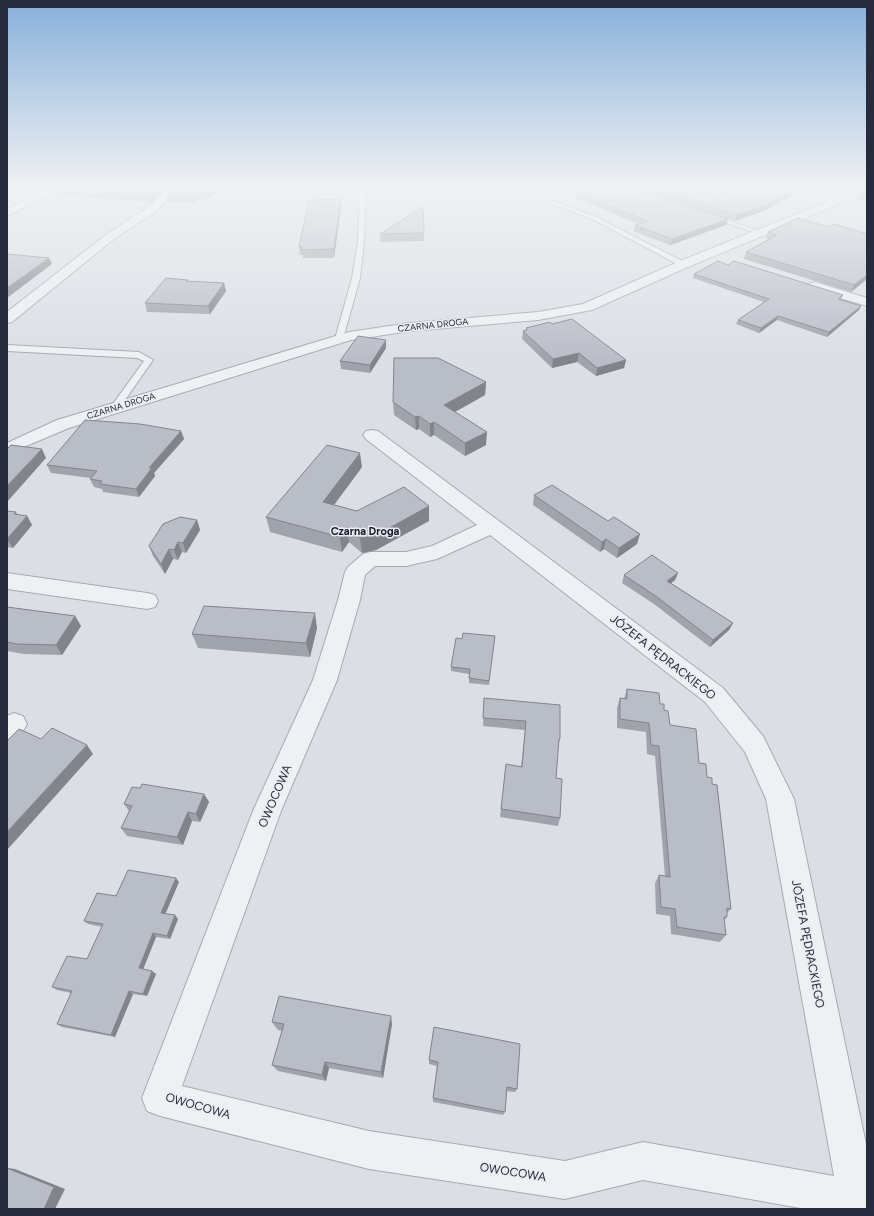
<svg xmlns="http://www.w3.org/2000/svg" width="874" height="1216" font-family="Figtree,sans-serif">
<rect width="100%" height="100%" fill="#dbdfe5"/>
<!-- green -->
<polygon fill="#c0cfbd" points="665,188 740,188 717,200 678,192 666,199 656,196"/>
<g fill="none" stroke-linecap="round" stroke-linejoin="round">
<!-- service casing -->
<g stroke="#a5a9b2" stroke-width="2">
<g id="service">
<polygon points="360,188 366,188 364,242 360,278 343,339 339,342 335,339 352,278 358,242"/>
<polygon points="511,188 521,188 596,217 688,264 684,266 681,266 592,219"/>
<polygon points="709,215 713,215 764,233 759,234 709,217"/>
<polygon points="7,345 139,352 153,360 118,410 115,411 110,408 144,361 137,358 7,351"/>
</g>
</g>
<!-- minor casing -->
<g stroke="#a5a9b2" stroke-width="2">
<g id="minor">
<polygon points="51,188 65,188 7,216 7,209"/>
<polygon points="168,188 180,188 155,212 115,238 12,322 7,323 7,312 107,234 147,208"/>
<polygon points="846,188 857,188 850,197 832,207 688,267 592,310 538,320 410,331 351,340 69,428 7,454 7,443 57,420 349,332 410,323 538,312 583,304 680,261 824,203 842,193"/>
<polygon points="815,282 867,298 867,306 810,289 809,286 810,283"/>
<path d="M372 430 378 431 723 688 763 736 794 799 867 1149V1209H806L643 1180 565 1199 369 1169 160 1116 147 1111 142 1098 253 811 313 680 338 600 345 572 348 567 363 554 370 552H406L432 546 477 525 366 439 363 435 366 431ZM490 535 705 702 745 752 766 799 834 1176 643 1142 565 1161 369 1131 182 1086 281 811 337 680 360 600 365 575 375 566H406L437 559Z"/>
<polygon points="7,573 147,593 155,595 158,601 155,607 147,609 7,589"/>
<path d="M14 713 23 716 27 724C22 734 17 738 7 742V716Z"/>
</g>
</g>
<!-- service -->
<use href="#service" fill="#eef0f4" fill-rule="evenodd"/>
<!-- minor -->
<use href="#minor" fill="#eef0f4" fill-rule="evenodd"/>
</g>
<!-- wall -->
<g fill="#9fa3ac">
<polygon points="166,188 152,202 58,195 56,189"/>
<polygon points="221,188 213,196 209,198 199,199 194,203 167,202 166,196"/>
<polygon points="637,188 682,188 718,198 795,193 766,210 735,221 728,219 726,225 670,245 633,231 635,225 639,224 575,198 576,192 705,211"/>
<polygon points="867,192 867,203 856,199 858,194"/>
<polygon points="341,199 341,207 334,258 303,258 303,255 300,255 299,247"/>
<polygon points="828,227 867,234 867,279 851,292 744,259 746,252 769,239 766,238 768,232"/>
<polygon points="424,233 424,241 380,242 380,234"/>
<polygon points="728,265 843,295 841,299 861,306 859,310 827,337 777,320 759,333 736,324 738,320 764,302 693,278 694,274"/>
<polygon points="188,280 188,281 224,283 226,291 210,314 147,312 145,303"/>
<polygon points="552,324 626,360 624,368 596,376 577,362 552,368 522,339 523,331 526,330 526,328"/>
<polygon points="386,348 370,373 341,369 340,361"/>
<polygon points="486,382 485,395 455,412 486,445 465,456 434,435 430,437 419,429 416,430 394,415 393,402"/>
<polygon points="181,431 184,439 154,473 155,476 139,497 103,492 102,489 94,487 90,479 91,478 51,473 47,465"/>
<polygon points="362,467 334,505 357,511 429,506 429,521 376,550 362,553 349,542 342,552 270,532 266,517"/>
<polygon points="534,495 637,544 617,558 604,549 600,552 533,505"/>
<polygon points="7,511 16,512 18,515 27,516 32,525 13,548 7,547"/>
<polygon points="197,520 200,530 186,553 182,552 178,560 173,559 165,574 153,556 149,546"/>
<polygon points="678,573 675,580 671,583 733,623 729,630 710,647 654,604 622,583 624,575"/>
<polygon points="7,607 75,616 81,626 62,655 24,654 7,651"/>
<polygon points="317,628 310,657 198,648 192,634"/>
<polygon points="495,636 489,685 469,683 469,674 451,671 451,667 462,639"/>
<polygon points="627,689 660,704 664,710 670,725 699,763 707,777 712,784 731,909 727,913 727,917 724,920 726,935 720,942 671,934 670,916 656,914 655,883 659,875 665,876 655,756 647,754 646,732 617,728 617,708 620,698 624,699"/>
<polygon points="484,698 560,739 558,747 556,778 560,818 558,826 500,817 506,764 521,767 525,730 483,726"/>
<polygon points="140,788 204,794 209,802 200,822 192,821 183,845 127,836 121,828 129,811 124,804"/>
<polygon points="179,882 165,914 175,915 178,919 170,939 156,937 143,969 152,971 156,974 147,996 133,994 115,1037 62,1027 57,1024 71,993 57,990 52,987 87,959 102,927 88,924 84,921 116,896"/>
<polygon points="272,1022 392,1024 383,1078 329,1068 326,1081 278,1071 272,1065 282,1031 278,1030"/>
<polygon points="434,1027 517,1089 515,1092 507,1091 505,1112 503,1115 433,1102 433,1098 437,1066 429,1064 429,1060"/>
</g>
<!-- shaded-wall -->
<g fill="#82848c">
<polygon points="158,188 166,188 152,202 150,196"/>
<polygon points="214,188 221,188 213,196 209,198 207,193"/>
<polygon points="795,188 797,188 795,193 766,210 735,221 737,215"/>
<polygon points="198,193 199,199 194,203 193,198"/>
<polygon points="341,199 341,207 334,258 334,249"/>
<polygon points="728,219 726,225 670,245 672,239"/>
<polygon points="49,258 52,264 7,298 7,288"/>
<polygon points="867,275 867,279 851,292 854,285"/>
<polygon points="224,283 226,291 210,314 208,306"/>
<polygon points="861,306 859,310 827,337 829,332"/>
<polygon points="778,316 777,320 759,333 761,328"/>
<polygon points="386,340 386,348 370,373 370,365"/>
<polygon points="579,353 577,362 552,368 553,359"/>
<polygon points="626,360 624,368 596,376 597,368"/>
<polygon points="486,382 485,395 444,418 444,405"/>
<polygon points="419,416 419,429 416,430 415,417"/>
<polygon points="434,422 434,435 430,437 430,424"/>
<polygon points="181,431 184,439 154,473 155,476 139,497 136,489 149,468"/>
<polygon points="487,432 486,445 465,456 465,443"/>
<polygon points="42,449 46,458 7,502 7,486"/>
<polygon points="360,453 362,467 325,517 323,502"/>
<polygon points="429,506 429,521 376,550 362,553 360,538"/>
<polygon points="27,516 32,525 13,548 7,539"/>
<polygon points="197,520 200,530 186,553 183,543"/>
<polygon points="347,527 349,542 342,552 340,537"/>
<polygon points="640,534 637,544 617,558 619,548"/>
<polygon points="606,539 604,549 600,552 602,542"/>
<polygon points="178,542 182,552 178,560 174,550"/>
<polygon points="169,549 173,559 165,574 161,564"/>
<polygon points="678,573 675,580 665,588 667,581"/>
<polygon points="315,613 317,628 310,657 306,643"/>
<polygon points="75,616 81,626 62,655 56,645"/>
<polygon points="733,623 729,630 710,647 713,640"/>
<polygon points="87,745 93,754 7,850 7,832"/>
<polygon points="204,794 209,802 200,822 196,814"/>
<polygon points="188,812 192,821 183,845 177,837"/>
<polygon points="176,878 179,882 164,917 161,913"/>
<polygon points="175,915 178,919 170,939 167,936"/>
<polygon points="153,933 156,937 142,972 139,968"/>
<polygon points="152,971 156,974 147,996 143,994"/>
<polygon points="129,991 133,994 115,1037 111,1035"/>
<polygon points="391,1016 392,1024 383,1078 381,1072"/>
<polygon points="325,1062 329,1068 326,1081 322,1075"/>
<polygon points="7,1168 15,1169 65,1189 55,1209 44,1209"/>
</g>
<!-- building -->
<g fill="#b9bdc8" stroke="#82848c">
<polygon points="58,188 158,188 150,196 56,189"/>
<polygon points="174,188 214,188 212,191 207,193 198,193 193,198 166,196"/>
<polygon points="587,188 634,188 728,219 672,239 635,225 648,221 576,192"/>
<polygon points="655,188 682,188 718,198 733,188 795,188 768,204 737,215"/>
<polygon points="867,192 867,197 858,194"/>
<polygon points="341,199 334,249 302,250 302,247 299,247 309,200"/>
<polygon points="423,207 424,233 380,234"/>
<polygon points="798,218 828,227 834,224 867,234 867,275 854,285 746,252 777,235 768,232"/>
<polygon points="7,254 49,258 7,288"/>
<polygon points="718,261 728,265 734,261 843,295 838,299 861,306 829,332 778,316 761,328 738,320 769,299 694,274"/>
<polygon points="166,278 188,280 186,281 224,283 208,306 145,303"/>
<polygon points="572,319 626,360 597,368 579,353 553,359 523,331 527,330 526,328 550,322 552,324"/>
<polygon points="358,336 386,340 370,365 340,361"/>
<polygon points="394,358 438,358 486,382 444,405 487,432 465,443 434,422 430,424 419,416 415,417 393,402"/>
<polygon points="85,420 140,424 181,431 149,468 152,468 136,489 100,484 102,481 90,479 97,471 47,465"/>
<polygon points="11,445 42,449 7,486 7,449"/>
<polygon points="327,445 360,453 323,502 357,511 404,487 429,506 375,536 360,538 347,527 340,537 266,517"/>
<polygon points="552,485 608,521 614,517 640,534 619,548 606,539 602,542 534,495"/>
<polygon points="7,511 16,512 14,514 27,516 7,539"/>
<polygon points="180,517 197,520 183,543 178,542 174,550 169,549 161,564 149,546 163,524"/>
<polygon points="652,555 678,573 667,581 733,623 713,640 657,597 624,575"/>
<polygon points="204,606 315,613 306,643 192,634"/>
<polygon points="7,607 75,616 56,645 17,644 7,642"/>
<polygon points="463,633 495,636 489,681 469,678 470,669 451,667 456,638 462,639"/>
<polygon points="627,689 659,693 660,704 664,704 664,710 668,711 670,725 696,729 699,763 706,764 707,777 712,778 712,784 717,785 731,909 727,908 727,917 724,917 726,935 677,927 675,909 661,907 659,875 670,877 659,746 651,745 649,723 620,719 620,698 627,699"/>
<polygon points="484,698 560,705 560,739 559,739 556,778 562,779 560,818 501,809 506,764 522,767 526,721 483,718"/>
<polygon points="52,728 87,745 7,832 7,741 19,729 41,739"/>
<polygon points="142,784 204,794 196,814 188,812 177,837 121,828 132,806 124,804 132,787 140,788"/>
<polygon points="128,870 176,878 161,913 175,915 167,936 153,933 139,968 152,971 143,994 129,991 111,1035 57,1024 72,991 52,987 67,956 87,959 103,924 84,921 97,893 116,896"/>
<polygon points="279,996 391,1016 381,1072 325,1062 322,1075 272,1065 284,1024 272,1022"/>
<polygon points="434,1027 520,1044 517,1089 507,1087 505,1112 433,1098 438,1062 429,1060"/>
<polygon points="7,1168 54,1187 44,1209 7,1209"/>
</g>
<!-- sky -->
<linearGradient id="sky" x2="0" y2="1"><stop stop-color="#87b0da"/><stop offset="0.52" stop-color="#eff1f3"/><stop offset="1" stop-color="#eff1f3" stop-opacity="0"/></linearGradient>
<rect width="874" height="359" fill="url(#sky)"/>
<g text-anchor="middle" stroke-width="3" stroke-linejoin="round" paint-order="stroke">
<!-- far-street labels -->
<g font-size="9" fill="#262c3b" stroke="#eaeef3">
<text transform="translate(433 325) rotate(-6)" y="3">CZARNA DROGA</text>
<text transform="translate(121 406) rotate(-17)" y="3">CZARNA DROGA</text>
</g>
<!-- neighbourhood labels -->
<g font-size="11" font-weight="bold" fill="#181d2c" stroke="#eaeef3">
<text x="365" y="535">Czarna Droga</text>
</g>
<!-- near-street labels -->
<g font-size="12" fill="#262c3b" stroke="#eaeef3">
<text transform="translate(663 657) rotate(38)" y="4">JÓZEFA PĘDRACKIEGO</text>
<text transform="translate(275 796) rotate(-67)" y="4">OWOCOWA</text>
<text transform="translate(808 944) rotate(79)" y="4">JÓZEFA PĘDRACKIEGO</text>
<text transform="translate(198 1106) rotate(16)" y="4">OWOCOWA</text>
<text transform="translate(513 1172) rotate(9)" y="4">OWOCOWA</text>
</g>
</g>
<!-- border -->
<rect width="874" height="1216" fill="none" stroke="#262c3b" stroke-width="16"/>
</svg>
